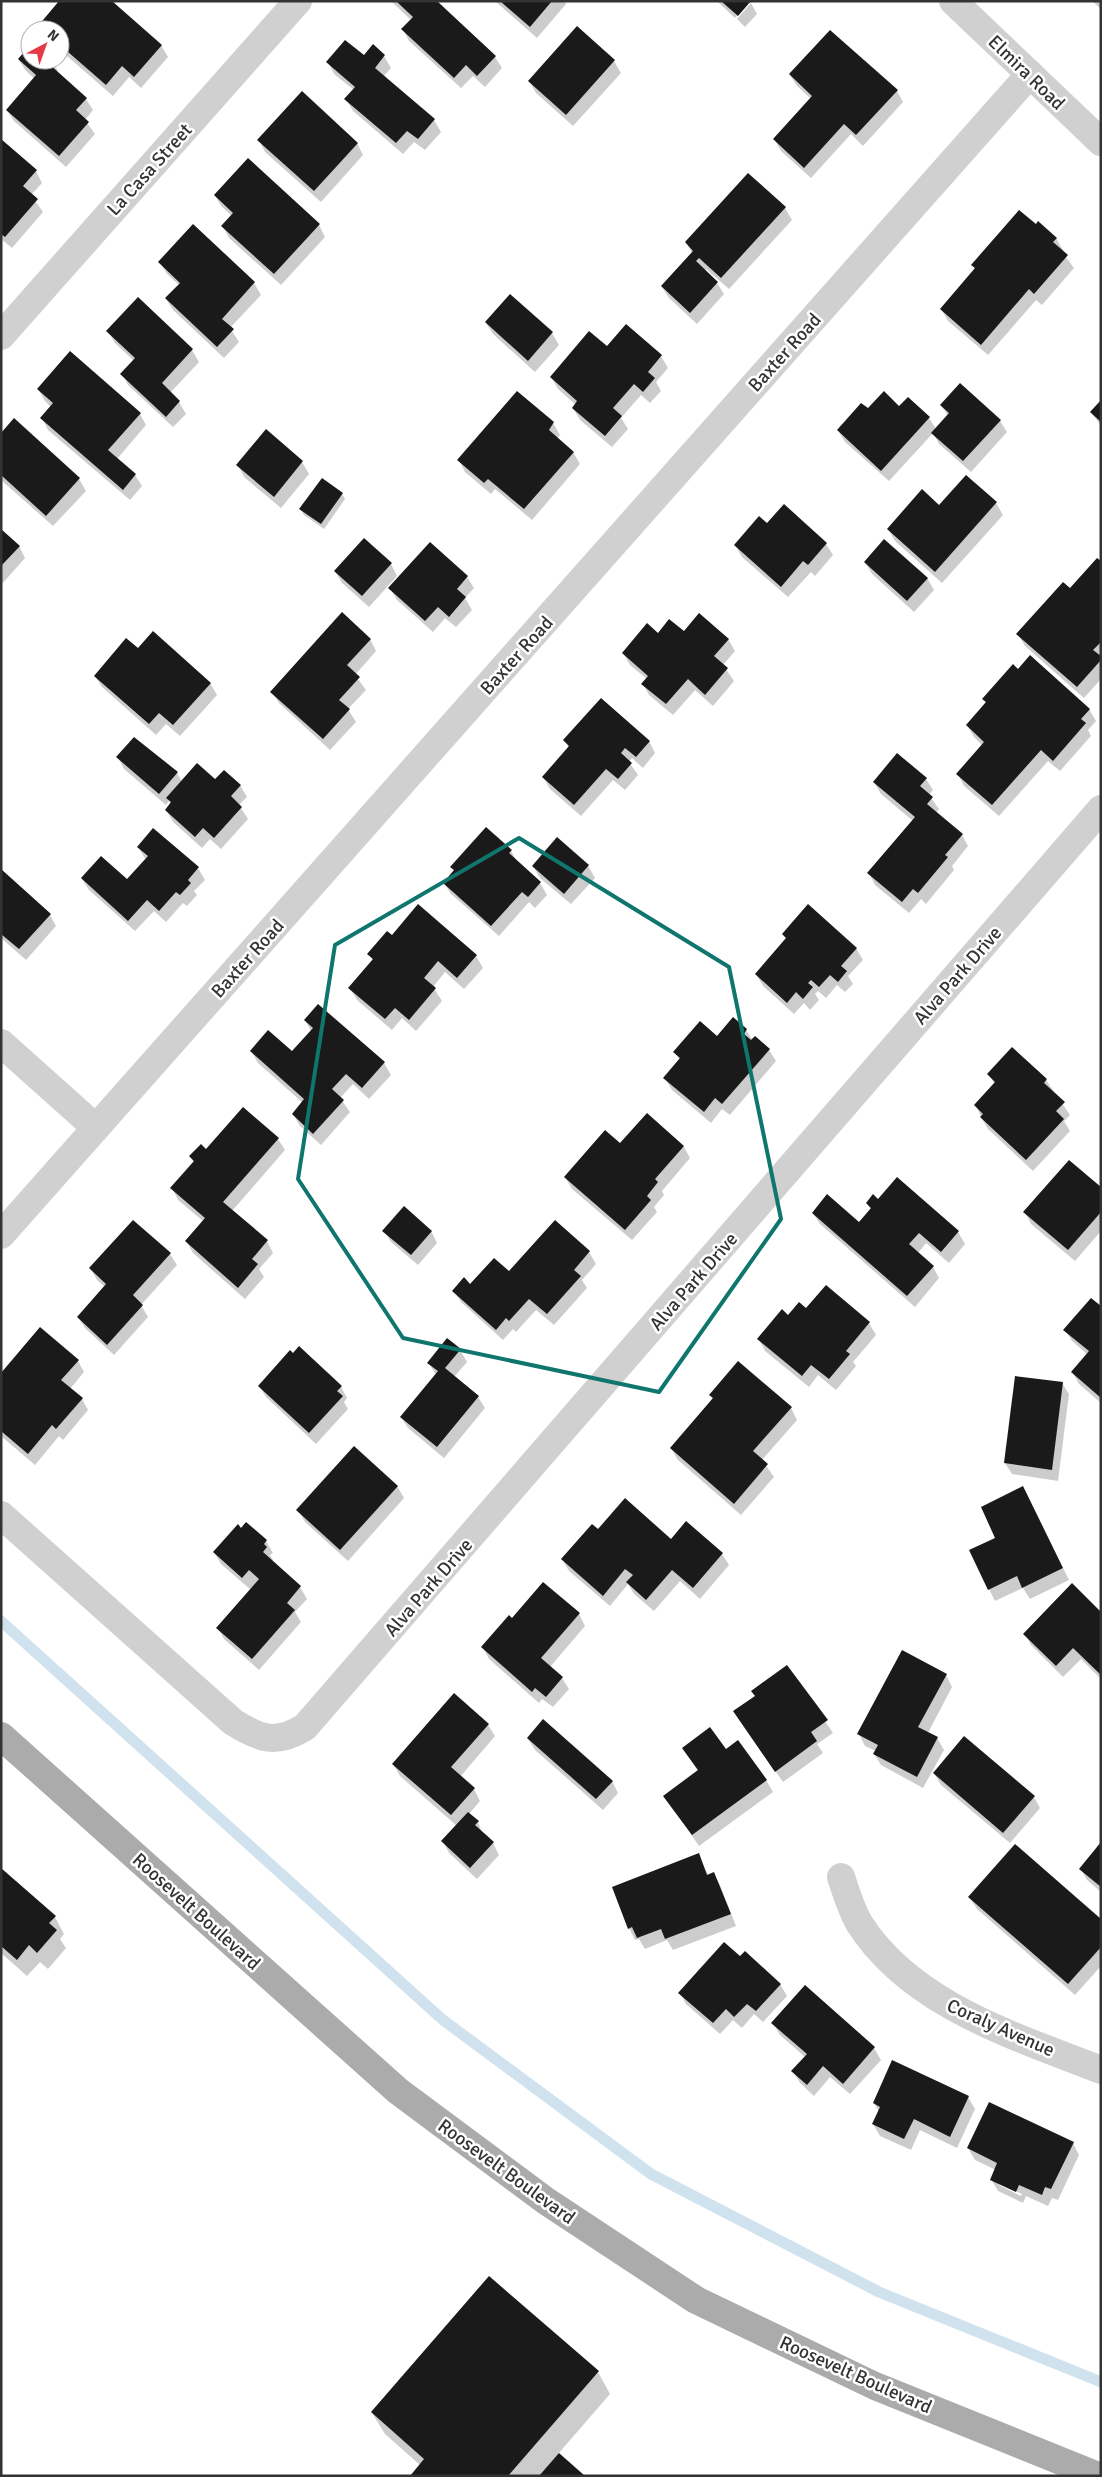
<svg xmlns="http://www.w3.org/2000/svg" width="1102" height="2477" font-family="Signika,sans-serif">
<rect width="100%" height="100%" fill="#fff"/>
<!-- shadow -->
<g fill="#0003" fill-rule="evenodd">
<polygon points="391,1 435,1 495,57 502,68 485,87 473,76 461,88 409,41 403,29 411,20"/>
<polygon points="495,1 565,1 566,4 537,38"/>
<polygon points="717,1 749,1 751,3 748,3 735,18"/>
<polygon points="1092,1 1101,1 1101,9"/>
<polygon points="751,3 757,14 745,27 737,19"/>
<polygon points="39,26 161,45 168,57 141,88 129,77 113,96 60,50 60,30 42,30"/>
<polygon points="30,47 30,60 51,60 58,71 56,72 86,99 93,110 85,120 95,134 66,167 14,121 7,110 34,78 26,71 19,60"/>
<polygon points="384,56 391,68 383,77 434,120 441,132 425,150 414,142 403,154 353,111 346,99 354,90 334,74 328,62"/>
<polygon points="614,61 621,73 573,126 536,93 529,81"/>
<polygon points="790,75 897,91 903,102 863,146 851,134 811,178 781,151 774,139 811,99 797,86"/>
<polygon points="259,140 357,143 363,155 321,202 265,152"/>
<polygon points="1,141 36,171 42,183 31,195 43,212 12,248 1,239"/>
<polygon points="748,175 785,208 792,220 729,289 706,269 704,271 717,283 724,294 697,324 669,298 662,287 692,253 686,242"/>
<polygon points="215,196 319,225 325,237 281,285 229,238 223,226 232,216 222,207"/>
<polygon points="1036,225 1056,238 1063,250 1062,252 1074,268 1042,305 1036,300 988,355 948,321 941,309 975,270 973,265"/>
<polygon points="194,226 254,283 261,295 230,328 239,342 224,358 173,310 166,299 179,285 167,274 160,262"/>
<polygon points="138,299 192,350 199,362 170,393 179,402 186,414 173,427 128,385 122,374 134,361 115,343 108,331"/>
<polygon points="486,323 552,333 559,345 535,372 493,334"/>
<polygon points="607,348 661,356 668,368 656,382 661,391 650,403 641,395 621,418 628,429 612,447 580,420 573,408 576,405 558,389 551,377"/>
<polygon points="960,384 1000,421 1007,432 971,472 939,444 933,433 889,481 845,442 838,430 868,410 900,408 908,398 929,418 936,429 948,416 941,405"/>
<polygon points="38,389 140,414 146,425 117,459 135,475 142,486 130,500 48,430 42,418 51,407 45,401"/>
<polygon points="517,393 553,423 560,435 557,439 573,452 580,464 532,520 495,489 491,494 465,472 459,460"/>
<polygon points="1101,401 1101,426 1091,412"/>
<polygon points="266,431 302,462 309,474 281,508 244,477 238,465"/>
<polygon points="1,435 79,479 86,491 53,526 1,480"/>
<polygon points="966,477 996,503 1003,515 942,583 895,541 888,529 940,506"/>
<polygon points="342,494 345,499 324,529 304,515 301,510"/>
<polygon points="767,525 826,544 833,555 815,576 811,572 788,597 742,557 735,545"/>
<polygon points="1,531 19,546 25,558 1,585"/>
<polygon points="865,562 927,578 934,590 914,612 872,574"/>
<polygon points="1101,563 1101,679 1084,698 1025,646 1018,634"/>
<polygon points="391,564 397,576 369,607 342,583 335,571"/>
<polygon points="467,577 474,588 465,598 472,610 456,627 445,618 433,632 397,600 390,588"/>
<polygon points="658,635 728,639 735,651 723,665 734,681 713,706 695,690 673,715 649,695 643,684 647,679 630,665 623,653"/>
<polygon points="370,639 376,651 355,675 366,690 348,709 356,722 330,750 279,703 272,692"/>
<polygon points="138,650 210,683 217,695 180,736 166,724 156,735 102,687 95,676"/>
<polygon points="984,699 1089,709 1096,721 1088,730 1091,736 1060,771 1048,761 999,816 964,786 958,774 983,746 974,737 967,725 987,704"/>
<polygon points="565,740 649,741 655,753 643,768 632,758 629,762 638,775 625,790 613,780 581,816 550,789 543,777 569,748"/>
<polygon points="118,757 177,773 182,782 215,781 240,785 247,797 239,805 248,819 221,849 210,839 202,848 173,822 166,810 171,805 169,801 166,805 124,769"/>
<polygon points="926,779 933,790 929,795 939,809 936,813 962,835 968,846 952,866 954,870 926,904 921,899 909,913 875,885 869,873 913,821 881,794 874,782"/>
<polygon points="138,847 198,868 205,880 194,891 197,895 187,906 183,903 166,922 154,911 135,931 89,890 82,879 127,881 146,860"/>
<polygon points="511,851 518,863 540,883 547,895 535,908 529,902 499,936 451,894 444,883 455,872 452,867"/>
<polygon points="533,866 588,866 595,878 571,904 540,878"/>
<polygon points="1,871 50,915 56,926 26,960 1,938"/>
<polygon points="418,906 476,956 483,968 464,989 445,972 433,987 442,1001 416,1031 402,1018 392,1030 357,1000 350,988 373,961 369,954 392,936"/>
<polygon points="783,934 856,948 863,960 848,976 853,984 845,992 837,985 826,998 818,991 815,994 819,1000 810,1010 804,1003 794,1014 763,986 756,974 787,940"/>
<polygon points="734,1019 746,1030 753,1041 769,1050 776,1061 730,1115 722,1109 711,1123 672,1090 665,1078 680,1061 675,1052 717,1038"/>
<polygon points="305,1020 384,1063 391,1075 369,1099 353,1084 340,1098 350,1112 321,1145 300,1126 293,1114 303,1103 258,1063 251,1051 292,1053 311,1031"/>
<polygon points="989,1074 1046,1080 1070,1115 1064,1121 1070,1131 1033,1171 988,1129 981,1117 976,1105 995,1085"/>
<polygon points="278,1139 285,1150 232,1211 267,1241 273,1253 259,1269 264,1277 245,1299 193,1253 186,1241 203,1221 178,1200 172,1188 194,1163 190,1157 206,1150"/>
<polygon points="620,1145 684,1147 690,1158 662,1191 664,1195 654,1207 657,1212 632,1240 572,1189 565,1177"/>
<polygon points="897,1179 958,1232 965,1244 949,1263 926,1243 918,1253 933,1267 939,1278 915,1307 820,1224 813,1213 859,1224 871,1210 867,1203 879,1201"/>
<polygon points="1101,1189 1101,1231 1075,1261 1031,1224 1025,1212"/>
<polygon points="555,1221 589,1252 596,1264 582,1280 587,1288 554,1325 536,1310 516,1332 513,1329 503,1340 461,1302 454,1291 509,1273"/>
<polygon points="384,1231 431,1231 437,1243 418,1265 391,1242"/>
<polygon points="170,1254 177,1265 141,1305 148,1317 114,1355 85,1328 78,1317 105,1287 97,1280 91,1269"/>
<polygon points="1101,1308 1101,1403 1079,1384 1073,1373 1088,1355 1072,1341 1065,1330"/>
<polygon points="806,1310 869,1323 876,1335 853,1362 856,1366 836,1390 818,1375 809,1387 765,1351 759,1339 788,1316"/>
<polygon points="448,1340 460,1350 467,1362 454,1377 478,1397 485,1408 444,1458 408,1428 401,1417 436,1375 429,1363"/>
<polygon points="78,1361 84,1372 70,1389 82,1399 88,1410 63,1440 59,1436 35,1465 1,1436 1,1375"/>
<polygon points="1062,1383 1069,1394 1058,1481 1012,1474 1005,1463"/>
<polygon points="259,1386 341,1387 347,1398 344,1402 348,1409 316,1444 266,1397"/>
<polygon points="711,1395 791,1408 797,1420 762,1460 774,1477 741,1515 678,1460 671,1448 713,1400"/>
<polygon points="397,1486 404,1498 348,1561 305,1522 298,1510"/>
<polygon points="1029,1500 1069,1580 1030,1599 1023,1588 995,1601 989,1589 997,1538"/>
<polygon points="241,1530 266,1541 273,1553 270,1555 273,1560 272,1562 300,1587 307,1599 295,1612 301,1622 259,1670 224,1639 218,1628 251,1590 221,1564 214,1552"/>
<polygon points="599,1530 671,1540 722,1554 729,1565 700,1599 680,1581 654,1611 634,1594 628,1584 610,1606 569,1571 562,1559"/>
<polygon points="1101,1613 1101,1679 1081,1659 1063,1677 1031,1645 1025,1634"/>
<polygon points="579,1614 585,1626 550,1667 562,1678 569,1689 553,1707 542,1699 539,1703 489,1659 483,1648 513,1620"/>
<polygon points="787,1667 833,1733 817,1744 823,1753 783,1782 734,1712 756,1696"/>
<polygon points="946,1675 952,1687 928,1733 937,1738 944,1750 923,1788 881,1765 874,1754 876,1751 865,1746 859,1734"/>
<polygon points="488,1725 495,1736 460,1777 474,1789 480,1801 469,1814 478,1822 483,1835 493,1843 499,1855 477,1879 449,1853 443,1841 457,1826 400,1776 393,1764"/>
<polygon points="528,1739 612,1781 618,1793 603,1810 535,1750"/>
<polygon points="683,1749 766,1780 773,1792 699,1846 664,1796 698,1771"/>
<polygon points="934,1773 1034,1797 1040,1808 1010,1843 941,1785"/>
<polygon points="1101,1845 1101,1892 1087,1880 1081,1869"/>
<polygon points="698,1855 709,1876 713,1874 720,1885 736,1926 673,1950 667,1940 645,1949 639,1939 635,1940 629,1928"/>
<polygon points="1,1870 55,1917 64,1934 60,1939 66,1948 48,1969 40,1962 27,1976 1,1953"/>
<polygon points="970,1898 1101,1921 1101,1966 1075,1995 977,1909"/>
<polygon points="741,1958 780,1984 787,1996 763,2022 754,2014 742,2028 733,2020 720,2034 686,2004 680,1993"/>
<polygon points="805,1987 874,2048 881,2060 850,2094 830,2077 814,2096 800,2083 793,2071 805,2057 780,2035 773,2023"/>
<polygon points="968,2097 975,2109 957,2148 920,2130 911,2150 880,2136 873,2124 879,2112 874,2103"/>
<path d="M1073 2143 1079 2155 1058 2200 1052 2198 1048 2206 1026 2196 1023 2203 998 2191 991 2179 996 2170 975 2160 968 2148ZM999 2183 1022 2194 1021 2196 999 2185Z"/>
<polygon points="598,2372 610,2394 558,2454 583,2476 411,2476 420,2465 385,2434 372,2413"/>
</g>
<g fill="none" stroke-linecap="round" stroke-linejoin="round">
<!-- stream -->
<polyline stroke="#cfe2ee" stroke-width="11" points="1,1621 443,2020 651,2174 879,2292 1101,2382"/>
</g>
<!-- building -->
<g fill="#1a1a1a">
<polygon points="59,1 112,1 162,45 134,77 122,66 106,85 60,45 60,30 43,30 38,26"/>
<polygon points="396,1 437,1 496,56 477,76 466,65 454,78 401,29 413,17"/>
<polygon points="500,1 552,1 530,27"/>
<polygon points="721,1 751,1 738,16"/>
<polygon points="577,26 615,60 566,115 528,81"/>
<polygon points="830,30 898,90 856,135 844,124 804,168 773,139 812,96 789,74"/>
<polygon points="345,40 364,55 373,44 385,55 375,68 435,119 418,139 407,131 396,143 344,99 355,87 326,62"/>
<polygon points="30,45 30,60 51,60 48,63 87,98 76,110 89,122 59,156 6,110 36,75 18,59"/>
<polygon points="302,91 358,143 314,191 257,140"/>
<polygon points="1,139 37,170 23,186 38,199 5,237 1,234"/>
<polygon points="248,158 320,224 274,274 221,226 233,213 214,195"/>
<polygon points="748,173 786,207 721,278 699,258 696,261 718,282 690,313 661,286 693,251 685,242"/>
<polygon points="1019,210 1036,224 1038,221 1057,238 1053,242 1068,255 1034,294 1029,289 981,345 940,309 975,268 971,265"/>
<polygon points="193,224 255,282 222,319 234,329 217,347 165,298 180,283 158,262"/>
<polygon points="510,294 553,332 528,361 485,322"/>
<polygon points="138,297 193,349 162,383 180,401 166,417 120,374 135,358 106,331"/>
<polygon points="626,324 662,355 648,372 655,378 643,392 634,384 613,408 622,416 605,436 572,408 577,401 550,377 589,331 607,346"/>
<polygon points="70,351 141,413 108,450 136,474 123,490 40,418 53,403 37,389"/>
<polygon points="960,383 1001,420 963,461 931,433 949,413 940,405"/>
<polygon points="517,391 554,422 549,430 574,452 524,509 488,479 484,483 457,460"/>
<polygon points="884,391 899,406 908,397 930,417 881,471 837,430 861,403 868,408"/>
<polygon points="1101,400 1101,422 1090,412"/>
<polygon points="14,418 80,478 46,516 1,475 1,433"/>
<polygon points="266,429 303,461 274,497 236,465"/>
<polygon points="966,475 997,502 935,572 887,529 922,489 939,505"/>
<polygon points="322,478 343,493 321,524 299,509"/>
<polygon points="784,504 827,543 808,565 803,561 781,587 734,545 759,516 767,523"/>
<polygon points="1,529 20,546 1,566"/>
<polygon points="364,538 392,563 362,596 334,571"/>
<polygon points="884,539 928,578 907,601 864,562"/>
<polygon points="430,542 468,576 457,589 466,597 449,617 438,607 425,621 388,588"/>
<polygon points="1097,558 1101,561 1101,642 1093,650 1101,656 1101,660 1077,687 1016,634 1063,582 1070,588"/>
<polygon points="342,612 371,639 347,665 360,677 339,700 350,709 323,739 270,692"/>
<polygon points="699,613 729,639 714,656 728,668 705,695 688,679 666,704 641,684 648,676 622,653 647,623 658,633 669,619 684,631"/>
<polygon points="153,631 211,683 173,725 159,713 149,724 94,676 126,638 138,648"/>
<polygon points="1030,655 1090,709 1081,719 1086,723 1053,761 1041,750 992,805 956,774 984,742 966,725 986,702 982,699 1013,664 1018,669"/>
<polygon points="601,698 650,741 636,757 625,748 621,753 632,763 618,779 606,769 574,805 542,777 569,746 563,740"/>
<polygon points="134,737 178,772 159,794 116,757"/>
<polygon points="897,753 927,778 920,786 933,797 927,804 963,834 945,855 948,857 918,893 913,889 902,902 867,873 915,817 873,782"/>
<polygon points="197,763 215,779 224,770 241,785 231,796 242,807 214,838 203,828 195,837 165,810 171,802 166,798"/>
<polygon points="486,827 512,850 509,853 541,882 528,897 522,892 491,926 443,883 454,870 450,867"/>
<polygon points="153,828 199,867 188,880 191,883 180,895 176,892 159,911 147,900 128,921 81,878 101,856 127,879 148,856 137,847"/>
<polygon points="557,837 589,865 564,894 532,866"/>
<polygon points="1,869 51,914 19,949 1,934"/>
<polygon points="418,904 477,955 457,978 438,961 424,978 436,988 409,1020 395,1008 385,1019 348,988 373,959 367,954 387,931 392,935"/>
<polygon points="808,904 857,948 841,966 847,971 838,982 830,975 819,987 811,980 808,983 813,987 803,999 796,992 787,1003 755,974 786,938 782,934"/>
<polygon points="318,1004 385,1062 362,1088 346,1074 332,1089 344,1100 313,1134 292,1114 304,1099 250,1051 268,1030 292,1051 313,1028 304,1020"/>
<polygon points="733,1017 747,1029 744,1034 751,1040 755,1036 770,1049 722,1104 715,1098 704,1112 663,1078 680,1058 673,1052 700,1021 717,1036"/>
<polygon points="1012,1047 1047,1079 1044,1083 1065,1102 1056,1111 1064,1119 1026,1160 980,1117 983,1114 974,1105 995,1082 987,1074"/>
<polygon points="243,1107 279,1138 223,1202 268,1240 252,1259 258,1264 238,1288 185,1241 205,1218 170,1188 194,1161 189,1156 201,1144 206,1149"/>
<polygon points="647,1113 684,1146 655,1179 658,1182 647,1196 651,1200 625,1230 564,1177 605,1130 620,1143"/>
<polygon points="1069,1160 1101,1187 1101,1212 1068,1250 1023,1212"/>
<polygon points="897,1177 959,1231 941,1252 919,1233 909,1244 934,1266 907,1296 812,1213 827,1194 859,1222 871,1208 866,1203 873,1194 878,1199"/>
<polygon points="404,1206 432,1231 411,1255 382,1231"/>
<polygon points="133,1220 171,1253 133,1295 143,1305 107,1345 77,1317 106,1284 89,1268"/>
<polygon points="555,1220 590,1251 574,1270 581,1276 547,1314 529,1299 509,1321 506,1318 496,1330 452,1291 464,1277 470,1284 494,1258 509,1271"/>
<polygon points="826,1285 870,1322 846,1351 850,1354 829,1379 811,1365 802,1376 757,1339 782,1309 788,1315 799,1302 806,1308"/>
<polygon points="1091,1298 1101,1306 1101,1398 1071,1372 1089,1351 1063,1330"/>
<polygon points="40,1327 79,1360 61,1380 83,1398 56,1429 52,1425 28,1454 1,1431 1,1373"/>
<polygon points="447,1338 461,1349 445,1368 479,1396 437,1447 400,1417 438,1371 427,1363"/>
<polygon points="299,1346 342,1386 337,1391 343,1396 309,1433 258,1386 290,1350 293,1353"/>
<polygon points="738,1361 792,1407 753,1451 768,1464 734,1504 670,1448 713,1398 709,1395"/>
<polygon points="1015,1376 1063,1382 1052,1470 1004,1463"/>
<polygon points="354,1446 398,1486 340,1550 296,1510"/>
<polygon points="1023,1486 1063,1568 1022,1588 1017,1576 988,1590 969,1550 995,1538 981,1507"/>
<polygon points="625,1498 671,1539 686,1521 723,1553 693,1588 672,1570 646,1600 626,1582 633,1575 625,1569 603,1596 561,1559 592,1524 598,1529"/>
<polygon points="246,1522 267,1540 264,1544 267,1547 263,1552 301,1586 287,1603 295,1610 252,1659 216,1628 259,1579 249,1570 242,1578 213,1552 238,1524 241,1528"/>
<polygon points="543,1582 580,1613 541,1658 563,1677 546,1697 535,1688 532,1692 481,1647 509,1615 512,1618"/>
<polygon points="1072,1583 1101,1612 1101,1675 1073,1648 1056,1666 1023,1634"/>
<polygon points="902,1650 947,1674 918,1727 938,1737 917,1777 873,1754 878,1745 857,1734"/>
<polygon points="787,1665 828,1720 811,1732 817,1741 775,1772 733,1711 755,1696 751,1691"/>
<polygon points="454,1693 489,1724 451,1767 475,1788 451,1815 392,1764"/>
<polygon points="543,1719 613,1781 596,1799 527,1738"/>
<polygon points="710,1727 726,1749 738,1740 767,1780 692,1835 663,1796 698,1770 682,1748"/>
<polygon points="964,1736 1035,1796 1003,1833 933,1773"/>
<polygon points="468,1812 479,1821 475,1825 494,1842 470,1868 441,1841"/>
<polygon points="1101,1842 1101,1887 1079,1869"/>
<polygon points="1015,1844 1101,1919 1101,1947 1068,1984 968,1897"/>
<polygon points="699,1853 707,1875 714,1872 731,1914 665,1939 661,1929 637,1938 632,1927 628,1929 612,1887"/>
<polygon points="1,1868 56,1916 49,1923 57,1930 37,1953 29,1945 17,1960 1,1946"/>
<polygon points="724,1942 740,1956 745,1951 781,1984 756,2011 747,2004 734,2017 726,2009 713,2023 678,1993"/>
<polygon points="805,1985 875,2047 843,2084 823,2066 807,2085 791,2071 807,2054 771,2023"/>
<polygon points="892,2060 969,2096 950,2137 914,2119 904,2139 872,2124 880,2107 873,2103"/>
<polygon points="989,2102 1074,2142 1051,2189 1045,2187 1042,2195 1019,2185 1016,2192 990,2180 997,2163 967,2148"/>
<polygon points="489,2276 599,2371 508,2476 410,2476 424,2459 371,2412"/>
<polygon points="559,2453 585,2476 539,2476"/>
</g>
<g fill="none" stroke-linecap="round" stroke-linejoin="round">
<!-- minor -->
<g stroke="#d0d0d0" stroke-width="28">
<polyline points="953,1 1101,142"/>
<polyline points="1,336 298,1"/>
<polyline points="1,1043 96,1128"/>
<polyline points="1,1235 1030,74"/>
<path d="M1 1515 233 1722C260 1739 276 1745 305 1727L1101 809"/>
<path d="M841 1877C846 1892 851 1909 859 1923 911 2005 1015 2036 1101 2070"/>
</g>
<!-- major -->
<polyline stroke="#ababab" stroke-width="28" points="1,1736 398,2091 546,2201 696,2300 875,2386 1098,2476"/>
</g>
<!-- marked area -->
<path fill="none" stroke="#0f766e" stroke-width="4" stroke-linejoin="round" d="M519 838 729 967 781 1219 659 1392 403 1338 298 1179 335 945Z"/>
<g text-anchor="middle" stroke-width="5" stroke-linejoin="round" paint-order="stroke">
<!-- street labels -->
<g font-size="19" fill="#333" stroke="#fff">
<text transform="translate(1027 72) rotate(44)" y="7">Elmira Road</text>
<text transform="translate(149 169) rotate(-48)" y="7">La Casa Street</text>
<text transform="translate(784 352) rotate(-48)" y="7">Baxter Road</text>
<text transform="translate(516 655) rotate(-48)" y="7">Baxter Road</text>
<text transform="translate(247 958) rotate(-48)" y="7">Baxter Road</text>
<text transform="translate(957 975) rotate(-49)" y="7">Alva Park Drive</text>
<text transform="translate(693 1281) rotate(-49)" y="7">Alva Park Drive</text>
<text transform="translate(428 1587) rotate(-49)" y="7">Alva Park Drive</text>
<text transform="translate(197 1911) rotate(42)" y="7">Roosevelt Boulevard</text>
<text transform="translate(1001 2027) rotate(24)" y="7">Coraly Avenue</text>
<text transform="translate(507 2171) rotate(36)" y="7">Roosevelt Boulevard</text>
<text transform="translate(856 2374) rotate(24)" y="7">Roosevelt Boulevard</text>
</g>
</g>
<!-- border -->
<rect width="1102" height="2477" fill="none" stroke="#333333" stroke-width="5"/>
<!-- north arrow -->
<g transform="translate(45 45) rotate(41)"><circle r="24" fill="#ffffff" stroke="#adadad"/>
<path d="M0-4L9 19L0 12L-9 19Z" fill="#e63946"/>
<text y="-8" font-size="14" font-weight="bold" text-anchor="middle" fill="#333333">N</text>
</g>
</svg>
